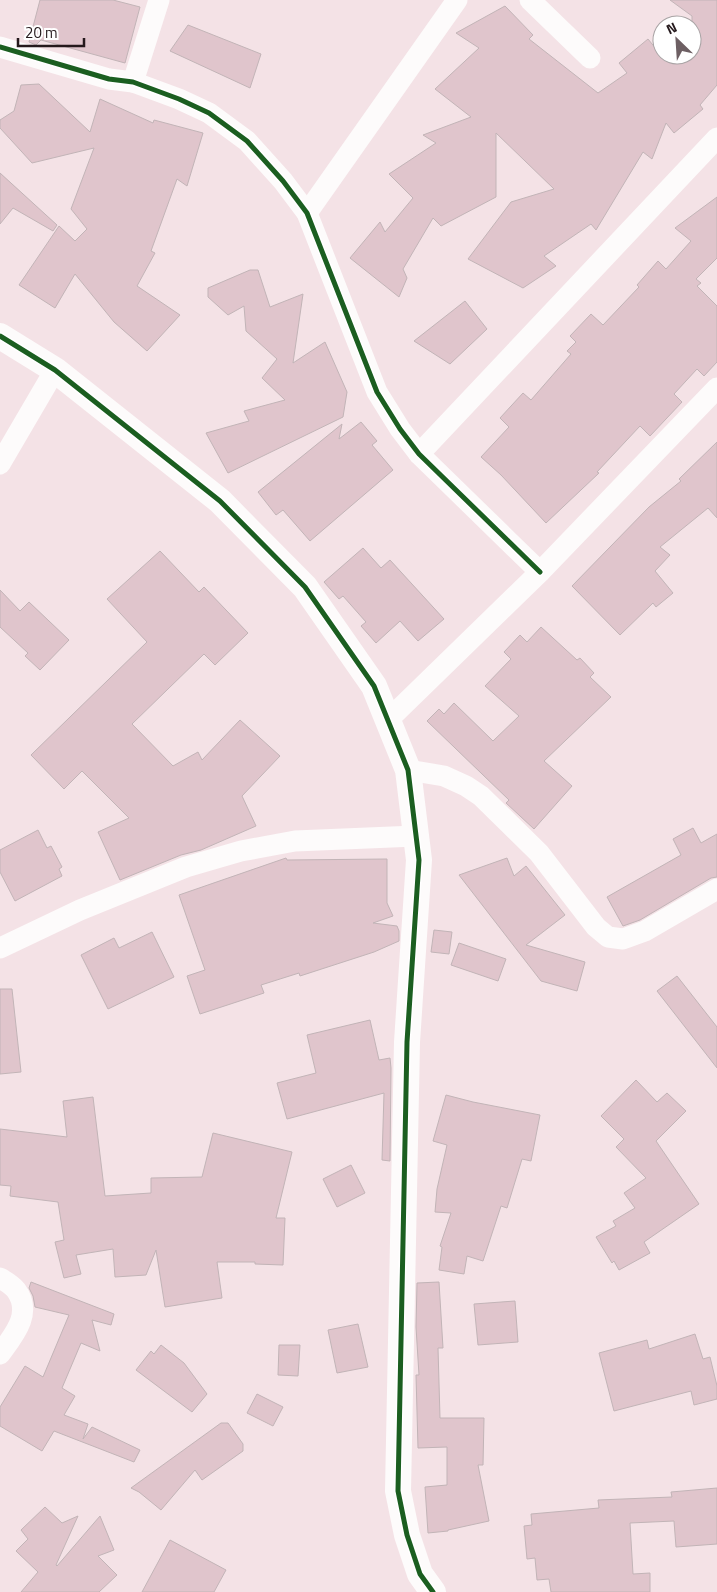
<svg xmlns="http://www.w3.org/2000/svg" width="717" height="1592" font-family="'Titillium Web',sans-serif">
<rect width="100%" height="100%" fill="#f4e2e6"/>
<!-- building -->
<g fill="#e0c5cc" stroke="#c2b4b7">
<polygon points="40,0 113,0 140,7 125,63 41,40 36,45 29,42"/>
<polygon points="670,0 717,0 717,85 700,105 703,109 674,133 666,123 652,159 643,152 596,230 591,224 544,256 556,266 523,288 468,259 511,202 554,189 496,133 496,197 441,226 433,218 403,269 407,278 399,297 350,258 380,222 385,232 413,198 389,174 436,143 423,135 471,117 435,89 479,48 456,33 505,6 533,35 529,39 598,93 627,73 619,63 648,39 661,55 692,55 692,16"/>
<polygon points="188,25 261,54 250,88 170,51"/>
<polygon points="39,84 90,132 100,99 153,123 154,120 203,133 187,186 177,179 151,251 155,253 137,286 180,315 147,351 114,322 75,274 55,308 19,285 59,226 75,241 87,229 71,209 94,148 32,163 0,128 0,120 14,111 21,85"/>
<polygon points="0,173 57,225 53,231 13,208 0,224"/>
<polygon points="717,197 717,258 696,279 701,283 697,286 717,306 717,362 704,376 697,369 674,394 682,402 650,436 640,426 597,472 599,473 546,523 501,475 481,457 509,427 500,418 523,393 531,400 571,354 567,351 576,342 570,336 591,314 603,325 639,287 637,285 658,261 666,269 691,241 675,228"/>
<polygon points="250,270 258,270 270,307 303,294 293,363 325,342 347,392 343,417 228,473 206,433 249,421 244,411 285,400 262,378 277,359 246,331 244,306 228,315 208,297 208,288"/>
<polygon points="465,301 487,329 450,364 414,341"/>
<polygon points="361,422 377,441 372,445 393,470 310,541 283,510 276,515 258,492 342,424 339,439"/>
<polygon points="717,442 717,518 708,508 660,547 670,555 655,571 673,593 656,607 653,603 620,635 572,586 649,507 681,481 679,479"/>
<polygon points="363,548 381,568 390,560 444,619 418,641 400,621 376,643 361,626 366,622 343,596 339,599 324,582"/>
<polygon points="160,551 199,592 204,587 248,633 215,665 204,654 132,724 173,766 198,752 202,760 240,720 280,756 242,796 256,826 201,850 181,855 120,880 98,832 129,818 82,771 64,789 31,755 147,642 107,599"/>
<polygon points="0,590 20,611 29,602 69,640 40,670 25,656 28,653 0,627"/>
<polygon points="541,627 577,660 580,658 594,673 590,677 611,697 544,761 572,786 534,829 506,803 509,800 427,721 439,709 444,714 454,703 493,741 519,716 485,686 511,659 504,652 520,635 527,642"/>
<polygon points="693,828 701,843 717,834 717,877 711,878 640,920 623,926 607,897 681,855 673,839"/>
<polygon points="38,830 47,848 51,846 62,867 59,869 62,876 15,901 0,872 0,850"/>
<polygon points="286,858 287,860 387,859 387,903 393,916 373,923 397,926 399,931 399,941 374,952 300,976 299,973 261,985 264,993 200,1014 187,976 205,970 179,895"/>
<polygon points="507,858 514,876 526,866 565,915 526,945 585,962 577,991 541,981 459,875"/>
<polygon points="434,930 452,932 449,954 431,952"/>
<polygon points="152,932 174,977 108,1009 81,955 114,938 119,948"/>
<polygon points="459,943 506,959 498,981 451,965"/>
<polygon points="677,976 717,1027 717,1068 657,991"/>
<polygon points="0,989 12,989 21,1072 0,1074"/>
<polygon points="370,1020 379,1060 390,1058 391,1068 390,1161 382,1160 384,1093 287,1119 277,1083 316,1073 307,1035"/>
<polygon points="636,1080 657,1102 667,1093 686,1111 656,1141 699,1204 644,1242 650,1253 619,1270 614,1261 612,1263 596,1237 616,1226 613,1221 635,1208 624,1193 646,1178 616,1147 624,1139 601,1116"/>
<polygon points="446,1095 473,1102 540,1115 531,1161 522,1159 507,1208 501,1206 483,1261 467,1256 464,1274 439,1270 442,1247 440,1246 451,1213 435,1212 437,1189 447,1145 433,1141"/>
<polygon points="93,1097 105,1196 151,1193 151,1178 202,1177 213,1133 292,1152 276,1218 285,1218 283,1265 255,1264 255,1262 217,1262 222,1298 165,1307 156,1250 146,1275 115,1277 113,1249 76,1255 81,1274 64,1278 55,1242 64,1240 58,1202 10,1196 11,1186 0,1185 0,1129 67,1137 63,1101"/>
<polygon points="351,1165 365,1193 337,1207 323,1179"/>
<polygon points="31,1282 114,1314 111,1325 92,1320 100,1351 81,1343 62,1388 75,1396 64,1415 88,1424 83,1439 92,1427 140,1450 134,1462 54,1431 42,1451 0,1426 0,1407 25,1366 43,1377 69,1315 35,1307 33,1296 29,1288"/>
<polygon points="439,1282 443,1348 438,1348 440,1418 484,1418 483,1465 478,1465 489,1521 448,1530 448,1531 428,1533 425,1487 447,1485 447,1447 418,1448 416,1375 419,1375 416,1327 417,1283"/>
<polygon points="515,1301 518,1342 478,1345 474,1304"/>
<polygon points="358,1324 368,1367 337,1373 328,1330"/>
<polygon points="695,1334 703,1359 710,1357 717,1386 717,1399 694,1405 691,1391 614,1411 599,1353 647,1340 649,1349"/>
<polygon points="161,1345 184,1363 207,1394 192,1412 136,1370 151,1351 154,1354"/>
<polygon points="279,1345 300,1345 298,1376 278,1375"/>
<polygon points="257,1394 283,1407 273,1426 247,1413"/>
<polygon points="221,1423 228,1423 243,1444 243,1451 202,1480 195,1470 161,1510 139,1492 131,1488"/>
<polygon points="717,1488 717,1544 676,1547 674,1521 630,1523 633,1574 650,1573 650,1592 551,1592 549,1579 537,1580 535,1558 527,1559 524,1526 532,1525 531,1514 599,1508 598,1500 672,1497 671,1492"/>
<polygon points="45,1507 62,1523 78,1516 56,1565 57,1566 100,1516 114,1550 98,1556 117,1575 99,1592 21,1592 38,1572 16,1551 28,1539 21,1530"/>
<polygon points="170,1540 226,1570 214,1592 142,1592"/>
</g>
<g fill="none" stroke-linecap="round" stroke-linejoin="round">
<!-- minor -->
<g stroke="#fdfbfb" stroke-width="21">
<polyline points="530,0 590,58"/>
<polyline points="0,47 109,79 133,82 179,99 209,113 247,141 283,181 307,213 377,392 400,429 419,454 540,572"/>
<polyline points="133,82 159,0"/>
<polyline points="307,213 457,0"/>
<polyline points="419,454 717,138"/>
<polyline points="0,464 55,370"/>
<polyline points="388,720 540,572 717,388"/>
<polyline points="408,770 444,776 466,786 481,796 539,853 596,927 608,937 623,939 645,931 717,889"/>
<polyline points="0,948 80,910 186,867 241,851 295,841 416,836"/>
<path d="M0 1278C5 1281 12 1285 16 1290 33 1313 14 1335 0 1354"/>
</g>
<!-- tertiary -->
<polyline stroke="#fdfbfb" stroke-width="26" points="0,336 55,370 220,501 305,587 374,686 408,770 419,860 407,1042 398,1491 407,1535 420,1574 433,1592"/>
<!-- cycleway casing -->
<g stroke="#fff" stroke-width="8">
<g id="cycleway">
<polyline points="0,47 109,79 133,82 179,99 209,113 247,141 283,181 307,213 377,392 400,429 419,454 540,572"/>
<polyline points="0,336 55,370 220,501 305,587 374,686 408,770 419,860 407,1042 398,1491 407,1535 420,1574 433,1592"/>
</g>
</g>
<!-- cycleway -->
<use href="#cycleway" stroke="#1b5e20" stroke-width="5"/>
</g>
<!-- north arrow -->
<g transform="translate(677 40) rotate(335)"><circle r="24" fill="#ffffff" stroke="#a8a3a4"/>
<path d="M0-4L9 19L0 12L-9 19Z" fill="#6d5f63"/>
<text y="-8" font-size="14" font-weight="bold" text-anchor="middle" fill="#25191c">N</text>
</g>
<!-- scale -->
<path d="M18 38v8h66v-8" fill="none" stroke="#25191c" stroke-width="2.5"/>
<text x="25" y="38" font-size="15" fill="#25191c" stroke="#ffffff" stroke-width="4" paint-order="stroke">20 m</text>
</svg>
